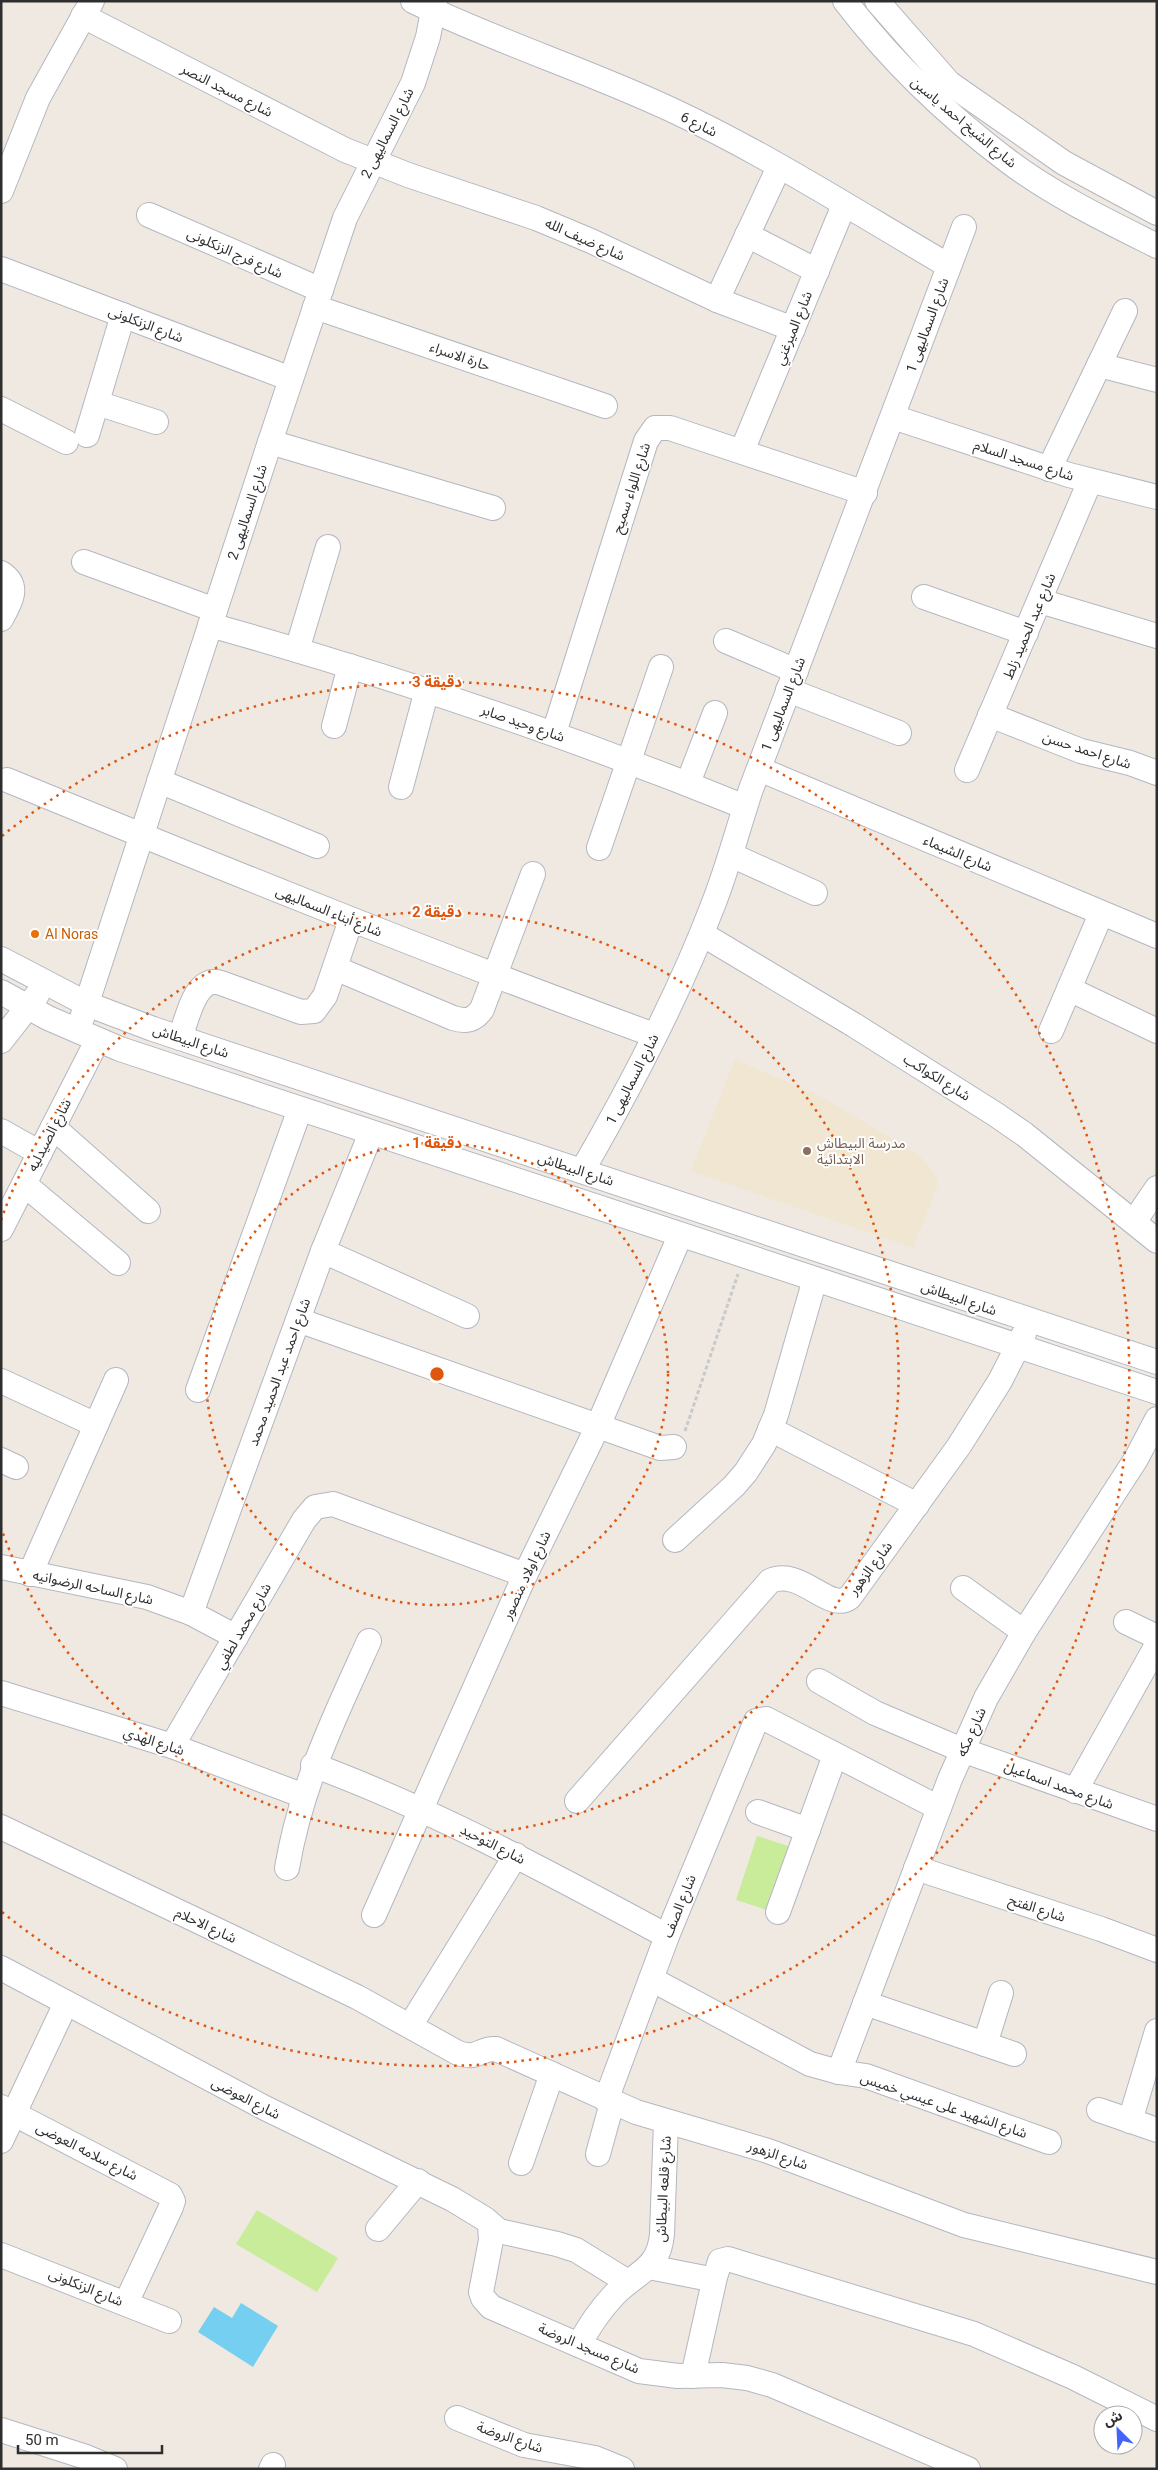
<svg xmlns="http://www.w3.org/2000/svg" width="1158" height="2470" font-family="Roboto,'Noto Sans Arabic',sans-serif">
<rect width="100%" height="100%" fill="#efe9e1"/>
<!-- education -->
<polygon fill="#f0e6d1" points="735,1059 825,1099 918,1154 934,1173 938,1184 913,1248 691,1171"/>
<!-- pitch -->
<g fill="#c9ec9a">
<polygon points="757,1836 791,1847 770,1911 736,1900"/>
<polygon points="257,2210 338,2258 317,2292 236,2244"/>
</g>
<!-- water -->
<polygon fill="#75cff0" points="241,2303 278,2326 253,2367 198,2332 214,2307 232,2318"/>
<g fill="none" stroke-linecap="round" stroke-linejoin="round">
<!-- minor casing -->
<g stroke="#b4b7c1" stroke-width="26">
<g id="minor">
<path d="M413 1C497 42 587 70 672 110 768 155 858 213 949 266"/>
<path d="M845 1C891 61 947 115 1008 161 1053 195 1107 221 1157 246"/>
<polyline points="877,1 949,83 1064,163 1157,213"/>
<polyline points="83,16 345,150 408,175 536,218 591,241 717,300 793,329"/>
<polyline points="1,191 38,98 92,1"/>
<polyline points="149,215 321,290"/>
<polyline points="747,235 817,271"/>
<polyline points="1,269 291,379"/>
<polyline points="717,300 779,167"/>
<polyline points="315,307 605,406"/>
<polyline points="1099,365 1157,380"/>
<polyline points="97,403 156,422"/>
<polyline points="1,409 66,442"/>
<polyline points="893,417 1069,475 1157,497"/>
<polyline points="87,435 123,315"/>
<polyline points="270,442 493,508"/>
<polyline points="742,451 844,205"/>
<polyline points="1049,469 1125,311"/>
<polyline points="84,562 215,610"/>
<path d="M1 573C21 586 10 603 1 619"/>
<polyline points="924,597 1026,633"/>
<polyline points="1040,601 1157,636"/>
<path d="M210 625C392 676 570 736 745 807"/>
<polyline points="726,641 796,671"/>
<polyline points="297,650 328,547"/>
<polyline points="788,690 899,733"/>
<polyline points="990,715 1081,751 1130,763 1157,773"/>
<polyline points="334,726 350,666"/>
<polyline points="554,733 646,441 655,428 670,428 865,493"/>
<polyline points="759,769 1157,936"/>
<polyline points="967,770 1090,481"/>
<path d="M7 780C221 868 436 955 654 1035"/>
<polyline points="159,781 317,846"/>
<polyline points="688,783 715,713"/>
<polyline points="401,787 427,690"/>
<polyline points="599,848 661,667"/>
<polyline points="731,855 815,893"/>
<polyline points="702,934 854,1025 995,1114 1024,1134 1157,1241"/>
<polyline points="1,959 87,1004 153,1029 1157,1362"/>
<path d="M335 968 453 1018C465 1022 474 1021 482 1009L533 874"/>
<polyline points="1069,989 1157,1031"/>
<polyline points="1,992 48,1018 120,1049 1157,1392"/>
<polyline points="82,1018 270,442 345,218 413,83 428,37 435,1"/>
<polyline points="1051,1031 1101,914"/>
<path d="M180 1038C187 1020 195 974 221 983L301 1012 314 1011 325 996 351 920"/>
<polyline points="1,1041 37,995"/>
<polyline points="53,1127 148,1211"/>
<polyline points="1,1131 40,1153"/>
<path d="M582 1171C631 1086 678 997 713 905 728 867 738 828 751 789L964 227"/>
<polyline points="24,1184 118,1263"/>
<polyline points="1134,1222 1157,1188"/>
<polyline points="1,1229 97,1041"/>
<polyline points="323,1251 467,1316"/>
<polyline points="298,1320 660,1448 674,1447"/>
<polyline points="1,1381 96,1425"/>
<polyline points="198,1390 300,1109"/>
<polyline points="770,1429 917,1505"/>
<polyline points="1,1460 16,1467"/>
<polyline points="675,1540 734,1486 746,1472 764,1444 776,1415 815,1279"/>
<polyline points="1,1567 147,1597 191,1613 236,1637"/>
<polyline points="30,1574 116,1380"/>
<polyline points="963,1588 1024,1632"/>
<polyline points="191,1613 323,1251 371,1133"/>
<polyline points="1126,1622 1157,1637"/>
<polyline points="819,1681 875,1713 962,1750 1157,1819"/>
<polyline points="1,1693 172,1746 304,1796"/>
<polyline points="172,1746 304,1520 315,1507 333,1504 525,1575"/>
<path d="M313 1765C437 1811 551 1874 667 1936"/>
<polyline points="1075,1791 1157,1645"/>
<path d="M577 1801 770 1581C801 1567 830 1614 850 1597L959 1446 1000 1381 1024 1334"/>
<polyline points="758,1812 808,1830"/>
<path d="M1 1827 357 1997 458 2053C479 2060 479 2048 496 2049L636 2112 768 2151 964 2225 1157 2272"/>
<path d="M287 1868C301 1785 335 1716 369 1641"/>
<polyline points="916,1868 1101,1929 1157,1950"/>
<polyline points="778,1912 835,1755"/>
<polyline points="374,1915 525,1575 598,1426 680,1236"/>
<polyline points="1,1968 265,2108 452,2199 485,2219 499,2231 557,2244 576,2250 628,2282"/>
<polyline points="651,1979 810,2064 839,2072 866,2076 1049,2142"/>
<polyline points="865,2003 1014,2054"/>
<polyline points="410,2026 516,1855"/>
<polyline points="985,2044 1001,1993"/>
<polyline points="839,2072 950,1779 986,1698 1024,1632 1136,1459 1157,1419"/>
<polyline points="606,2100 667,1936 756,1721 766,1719 939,1808"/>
<polyline points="1,2107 170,2195 173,2201 171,2207 126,2303"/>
<polyline points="1099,2110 1157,2130"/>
<polyline points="1130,2121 1157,2031"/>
<polyline points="1,2141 66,2003"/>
<polyline points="598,2154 612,2103"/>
<polyline points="521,2163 552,2074"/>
<polyline points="490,2225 491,2240 481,2292 483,2298 491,2307 639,2371 678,2376 722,2375 747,2378 772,2385 968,2469"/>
<polyline points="378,2229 418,2181"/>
<polyline points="1,2255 169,2321"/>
<polyline points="649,2267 710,2279 716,2274 720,2261 728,2259 974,2334 1073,2377 1157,2419"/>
<path d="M579 2345C589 2326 600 2310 614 2295 636 2272 659 2270 662 2234L666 2122"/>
<polyline points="693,2376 715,2277"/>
<polyline points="457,2418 524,2445 595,2458 622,2469"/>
<polyline points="1,2430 86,2457 115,2469"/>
<polyline points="271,2469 273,2465"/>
</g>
</g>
<!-- path -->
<polyline stroke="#c9c9c9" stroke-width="3" stroke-dasharray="4 2.5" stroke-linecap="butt" points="685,1431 738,1274"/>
<!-- minor -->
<use href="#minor" stroke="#fff" stroke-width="24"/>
</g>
<!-- distance rings -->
<g fill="none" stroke="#df570e" stroke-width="2.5" stroke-dasharray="2.5 5">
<circle cx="437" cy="1374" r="231"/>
<path d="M1 1220A462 462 0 1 1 1 1528"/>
<path d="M2 836A692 692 0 1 1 2 1912"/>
</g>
<!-- markers -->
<circle fill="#e8710a" stroke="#fff" stroke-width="2" cx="35" cy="934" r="5"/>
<circle fill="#8d6e63" stroke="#fff" stroke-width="2" cx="807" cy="1151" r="5"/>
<g text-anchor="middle" stroke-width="4" stroke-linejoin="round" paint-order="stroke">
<!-- street labels -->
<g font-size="14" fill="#2e2e2e" stroke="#fff">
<text transform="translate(227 90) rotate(27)" y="5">شارع مسجد النصر</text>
<text transform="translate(964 122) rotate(40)" y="5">شارع الشيخ احمد ياسين</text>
<text transform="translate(699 124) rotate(26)" y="5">شارع 6</text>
<text transform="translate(387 133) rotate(-63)" y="5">شارع السماليهى 2</text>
<text transform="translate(585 239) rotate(24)" y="5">شارع ضيف الله</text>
<text transform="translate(235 253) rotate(24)" y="5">شارع فرج الزنكلونى</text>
<text transform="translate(146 324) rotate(21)" y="5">شارع الزنكلونى</text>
<text transform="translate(927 325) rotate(-70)" y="5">شارع السماليهى 1</text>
<text transform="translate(793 328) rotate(-68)" y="5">شارع الميرغني</text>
<text transform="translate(460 356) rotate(19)" y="5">حارة الاسراء</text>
<text transform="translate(1024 460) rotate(18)" y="5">شارع مسجد السلام</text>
<text transform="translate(631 488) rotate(-72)" y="5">شارع اللواء سميح</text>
<text transform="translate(247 512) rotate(-72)" y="5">شارع السماليهى 2</text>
<text transform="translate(1029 626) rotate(-67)" y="5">شارع عبد الحميد زلط</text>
<text transform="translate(783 704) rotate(-69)" y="5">شارع السماليهى 1</text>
<text transform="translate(523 723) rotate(19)" y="5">شارع وحيد صابر</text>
<text transform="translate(1087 750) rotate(18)" y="5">شارع احمد حسن</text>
<text transform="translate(958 853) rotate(23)" y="5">شارع الشيماء</text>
<text transform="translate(329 911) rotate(22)" y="5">شارع أبناء السماليهى</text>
<text transform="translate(191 1041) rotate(18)" y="5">شارع البيطاش</text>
<text transform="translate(937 1077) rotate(32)" y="5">شارع الكواكب</text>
<text transform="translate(632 1079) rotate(-63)" y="5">شارع السماليهى 1</text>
<text transform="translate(49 1135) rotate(-63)" y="5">شارع الصيدليه</text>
<text transform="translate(576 1169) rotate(18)" y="5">شارع البيطاش</text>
<text transform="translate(959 1298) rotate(19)" y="5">شارع البيطاش</text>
<text transform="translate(279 1372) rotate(-70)" y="5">شارع احمد عبد الحميد محمد</text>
<text transform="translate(870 1568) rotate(-53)" y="5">شارع الزهور</text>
<text transform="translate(526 1575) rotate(-65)" y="5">شارع اولاد منصور</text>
<text transform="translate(93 1587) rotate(12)" y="5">شارع الساحه الرضوانيه</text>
<text transform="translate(243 1626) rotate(-60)" y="5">شارع محمد لطفي</text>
<text transform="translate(971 1732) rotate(-66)" y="5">شارع مكه</text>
<text transform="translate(154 1741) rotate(18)" y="5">شارع الهدي</text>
<text transform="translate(1059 1785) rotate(20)" y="5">شارع محمد اسماعيل</text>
<text transform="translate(493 1844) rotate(27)" y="5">شارع التوحيد</text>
<text transform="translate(679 1906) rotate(-68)" y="5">شارع الصف</text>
<text transform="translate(1037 1908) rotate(18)" y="5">شارع الفتح</text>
<text transform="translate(206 1925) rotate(25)" y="5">شارع الاحلام</text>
<text transform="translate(246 2098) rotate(27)" y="5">شارع العوضى</text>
<text transform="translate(944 2105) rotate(19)" y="5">شارع الشهيد على عيسي خميس</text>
<text transform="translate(87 2151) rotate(27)" y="5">شارع سلامه العوضى</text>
<text transform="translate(778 2155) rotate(19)" y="5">شارع الزهور</text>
<text transform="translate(663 2189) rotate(-87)" y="5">شارع قلعه البيطاش</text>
<text transform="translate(86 2287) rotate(22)" y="5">شارع الزنكلونى</text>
<text transform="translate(589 2348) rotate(23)" y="5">شارع مسجد الروضة</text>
<text transform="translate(510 2437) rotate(19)" y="5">شارع الروضة</text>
</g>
<!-- food labels -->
<g font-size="14" fill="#c56008" stroke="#fff" text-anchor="start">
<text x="45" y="939">Al Noras</text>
</g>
<!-- education labels -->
<g font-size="14" fill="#785e54" stroke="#fff" text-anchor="start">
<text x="817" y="1148">مدرسة البيطاش<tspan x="817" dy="16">الابتدائية</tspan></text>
</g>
</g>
<circle cx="437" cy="1374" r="8" fill="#df570e" stroke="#fff" stroke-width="2.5"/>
<g font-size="15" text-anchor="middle" font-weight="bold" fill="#df570e" stroke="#fff" stroke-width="4" stroke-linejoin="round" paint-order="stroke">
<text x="437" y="687">3 دقيقة</text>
<text x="437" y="917">2 دقيقة</text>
<text x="437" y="1148">1 دقيقة</text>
</g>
<!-- border -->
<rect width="1158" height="2470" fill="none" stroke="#2e2e2e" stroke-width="5"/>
<!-- north arrow -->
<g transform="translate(1118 2430) rotate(336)"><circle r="24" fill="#ffffff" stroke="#ababab"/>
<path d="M0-4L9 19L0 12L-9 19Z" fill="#4264fb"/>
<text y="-8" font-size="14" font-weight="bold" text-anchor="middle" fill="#2e2e2e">ش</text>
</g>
<!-- scale -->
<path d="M18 2445v8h144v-8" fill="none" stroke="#2e2e2e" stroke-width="2.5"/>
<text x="25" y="2445" font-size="15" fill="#2e2e2e" stroke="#ffffff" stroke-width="4" paint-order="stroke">50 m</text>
</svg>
